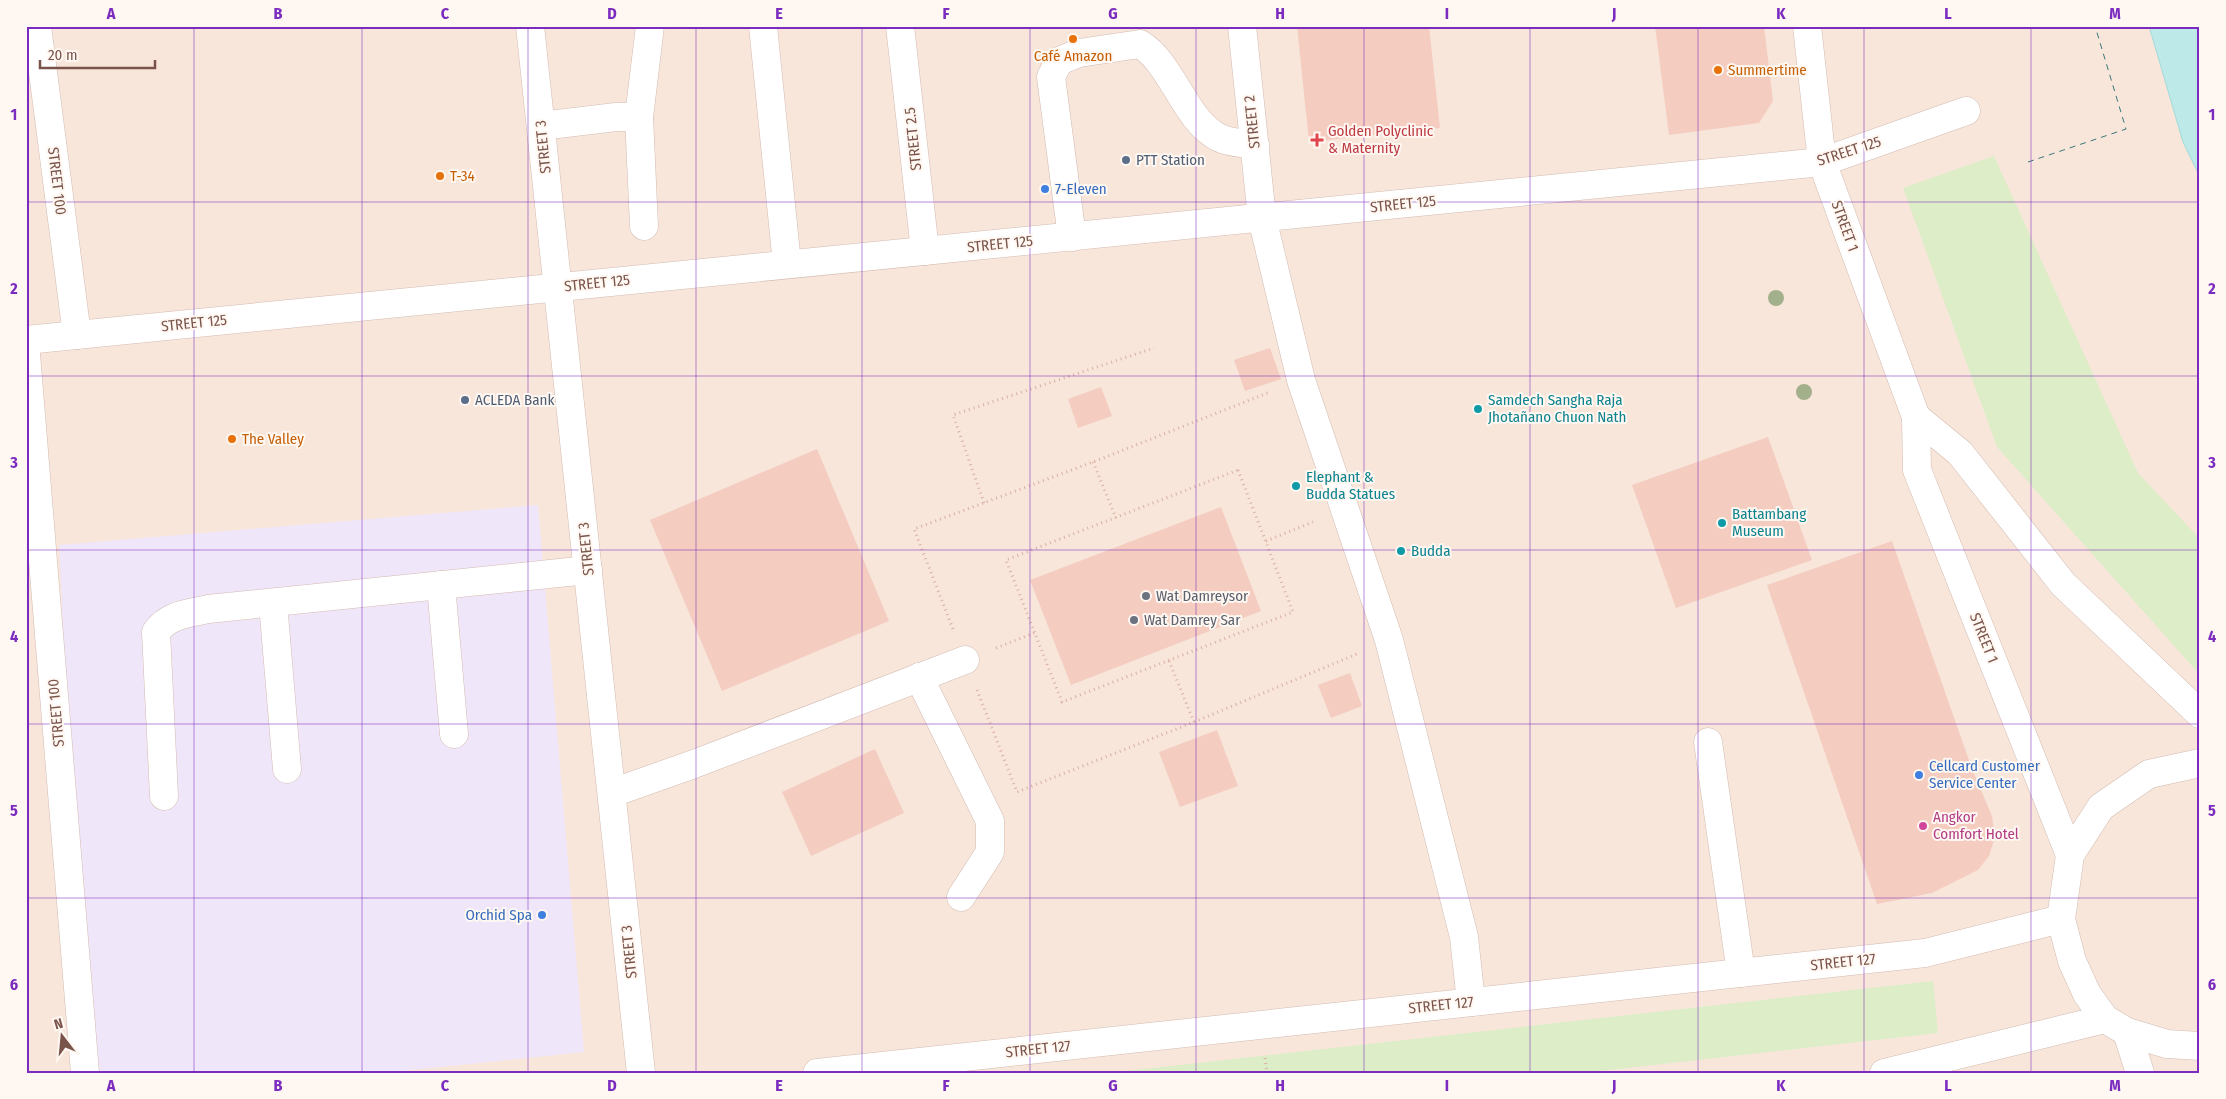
<svg xmlns="http://www.w3.org/2000/svg" width="2226" height="1099" font-family="'Fira Sans Condensed',sans-serif">
<rect width="100%" height="100%" fill="#fdf3ea"/>
<!-- residential -->
<rect fill="#f8e6db" x="26" y="26" width="2174" height="1047"/>
<!-- education -->
<polygon fill="#f0e6fa" points="538,505 584,1052 383,1073 84,1073 59,545"/>
<!-- green -->
<g fill="#dcedc7">
<polygon points="1994,156 2138,473 2200,539 2200,675 1997,447 1903,188"/>
<polygon points="1933,981 1938,1033 1583,1073 1108,1073"/>
</g>
<!-- water -->
<polygon fill="#bde9e8" stroke="#a2dbdb" points="2149,26 2200,26 2200,177 2183,142"/>
<g fill="none" stroke-linecap="round" stroke-linejoin="round">
<!-- ferry -->
<polyline stroke="#3a7878" stroke-width="1" stroke-dasharray="6 5" stroke-linecap="butt" points="2028,162 2126,129 2095,26"/>
</g>
<!-- building -->
<g fill="#f4ccc0">
<polygon points="1297,26 1429,26 1440,128 1309,142"/>
<polygon points="1655,26 1764,26 1773,101 1759,123 1669,135"/>
<polygon points="1270,348 1281,379 1245,391 1234,360"/>
<polygon points="1101,387 1112,416 1078,428 1068,399"/>
<polygon points="1768,437 1812,560 1676,608 1632,485"/>
<polygon points="817,449 889,621 722,691 650,520"/>
<polygon points="1221,507 1261,611 1071,685 1030,580"/>
<polygon points="1892,541 1971,766 1992,816 1995,837 1989,856 1978,870 1932,893 1877,904 1767,585"/>
<polygon points="1350,673 1362,706 1331,718 1318,685"/>
<polygon points="1217,730 1238,786 1180,807 1159,752"/>
<polygon points="875,749 904,813 811,856 782,792"/>
</g>
<g fill="none" stroke-linecap="round" stroke-linejoin="round">
<!-- minor casing -->
<g stroke="#d3bbb1" stroke-width="29">
<g id="minor">
<polyline points="37,26 77,335"/>
<polyline points="530,26 641,1073"/>
<polyline points="763,26 787,264"/>
<polyline points="900,26 925,251"/>
<polyline points="1242,26 1262,218 1301,380 1389,640 1464,937 1471,1002"/>
<polyline points="1807,26 1822,162 1916,417 1917,470 2070,855"/>
<polyline points="639,117 644,226"/>
<polyline points="541,126 616,117 639,117 650,26"/>
<path d="M1072 237 1051 77 1059 61 1079 53 1140 44C1173 64 1185 122 1220 138 1230 143 1244 143 1255 145"/>
<polyline points="26,340 1822,162 1966,111"/>
<polyline points="26,354 85,1073"/>
<polyline points="1916,417 1960,453 2063,584 2200,714"/>
<polyline points="441,585 454,734"/>
<polyline points="273,603 287,769"/>
<polyline points="919,677 990,821 990,852 961,897"/>
<polyline points="1708,742 1741,973"/>
<polyline points="2200,763 2149,774 2101,807 2070,855 2061,919 2072,961 2087,994 2105,1019 2127,1032 2167,1044 2200,1046"/>
<polyline points="612,793 694,764 965,660"/>
<path d="M164 796 156 632C169 614 188 614 208 609L588 570"/>
<polyline points="2127,1032 2140,1073"/>
<polyline points="817,1073 1925,953 2061,919"/>
<polyline points="1884,1073 2105,1019"/>
</g>
</g>
<!-- path -->
<g stroke="#daafa2" stroke-width="3" stroke-dasharray="1 4" stroke-linecap="butt">
<polyline points="1093,462 1116,518"/>
<polygon points="1238,470 1293,612 1062,702 1006,560"/>
<polyline points="984,503 953,415 1154,348"/>
<polyline points="1266,541 1313,522"/>
<polyline points="953,629 914,529 1093,462 1270,392"/>
<polyline points="996,648 1034,633"/>
<polyline points="1169,661 1194,722"/>
<polyline points="977,690 1017,792 1194,722 1357,654"/>
<polyline points="1265,1058 1267,1073"/>
</g>
<!-- minor -->
<use href="#minor" stroke="#fff" stroke-width="28"/>
</g>
<!-- trees -->
<g fill="#a3b08c">
<circle cx="1776" cy="298" r="8"/>
<circle cx="1804" cy="392" r="8"/>
</g>
<!-- grid -->
<path fill="none" stroke="#7b2cbf" stroke-width="1" stroke-opacity="0.55" d="M194 26V1073M362 26V1073M528 26V1073M696 26V1073M862 26V1073M1030 26V1073M1196 26V1073M1364 26V1073M1530 26V1073M1698 26V1073M1864 26V1073M2031 26V1073M26 202H2200M26 376H2200M26 550H2200M26 724H2200M26 898H2200"/>
<!-- markers -->
<g fill="#e8710a" stroke="#fff7f1" stroke-width="2">
<circle cx="1073" cy="39" r="5"/>
<circle cx="1718" cy="70" r="5"/>
<circle cx="440" cy="176" r="5"/>
<circle cx="232" cy="439" r="5"/>
</g>
<path fill="#e0444e" stroke="#fff7f1" stroke-width="2" d="M1314.5 132.5h5v5h5v5h-5v5h-5v-5h-5v-5h5z"/>
<g fill="#5c6f8a" stroke="#fff7f1" stroke-width="2">
<circle cx="1126" cy="160" r="5"/>
<circle cx="465" cy="400" r="5"/>
</g>
<g fill="#3f7fe0" stroke="#fff7f1" stroke-width="2">
<circle cx="1045" cy="189" r="5"/>
<circle cx="1919" cy="775" r="5"/>
<circle cx="542" cy="915" r="5"/>
</g>
<g fill="#0f9aa8" stroke="#fff7f1" stroke-width="2">
<circle cx="1478" cy="409" r="5"/>
<circle cx="1296" cy="486" r="5"/>
<circle cx="1722" cy="523" r="5"/>
<circle cx="1401" cy="551" r="5"/>
</g>
<g fill="#6b7280" stroke="#fff7f1" stroke-width="2">
<circle cx="1146" cy="596" r="5"/>
<circle cx="1134" cy="620" r="5"/>
</g>
<circle fill="#d1479c" stroke="#fff7f1" stroke-width="2" cx="1923" cy="826" r="5"/>
<g text-anchor="middle" stroke-width="4" stroke-linejoin="round" paint-order="stroke">
<!-- food labels -->
<g font-size="15" fill="#c56008" stroke="#fff7f1" text-anchor="start">
<text x="1073" y="61" text-anchor="middle">Café Amazon</text>
<text x="1728" y="75">Summertime</text>
<text x="450" y="181">T-34</text>
<text x="242" y="444">The Valley</text>
</g>
<!-- street labels -->
<g font-size="15" fill="#7a544b" stroke="#fff7f1">
<text transform="translate(1252 122) rotate(-96)" y="5">STREET 2</text>
<text transform="translate(913 139) rotate(-96)" y="5">STREET 2.5</text>
<text transform="translate(543 147) rotate(-96)" y="5">STREET 3</text>
<text transform="translate(1849 151) rotate(-18)" y="5">STREET 125</text>
<text transform="translate(57 181) rotate(83)" y="5">STREET 100</text>
<text transform="translate(1403 204) rotate(-6)" y="5">STREET 125</text>
<text transform="translate(1845 226) rotate(70)" y="5">STREET 1</text>
<text transform="translate(1000 244) rotate(-6)" y="5">STREET 125</text>
<text transform="translate(597 283) rotate(-6)" y="5">STREET 125</text>
<text transform="translate(194 323) rotate(-6)" y="5">STREET 125</text>
<text transform="translate(586 549) rotate(-96)" y="5">STREET 3</text>
<text transform="translate(1984 638) rotate(68)" y="5">STREET 1</text>
<text transform="translate(56 713) rotate(-95)" y="5">STREET 100</text>
<text transform="translate(629 952) rotate(-96)" y="5">STREET 3</text>
<text transform="translate(1843 962) rotate(-6)" y="5">STREET 127</text>
<text transform="translate(1441 1005) rotate(-6)" y="5">STREET 127</text>
<text transform="translate(1038 1049) rotate(-6)" y="5">STREET 127</text>
</g>
<!-- health labels -->
<g font-size="15" fill="#be3a42" stroke="#fff7f1" text-anchor="start">
<text x="1328" y="136">Golden Polyclinic<tspan x="1328" dy="17">&amp; Maternity</tspan></text>
</g>
<!-- service labels -->
<g font-size="15" fill="#4e5e75" stroke="#fff7f1" text-anchor="start">
<text x="1136" y="165">PTT Station</text>
<text x="475" y="405">ACLEDA Bank</text>
</g>
<!-- shop labels -->
<g font-size="15" fill="#366cbe" stroke="#fff7f1" text-anchor="start">
<text x="1055" y="194">7-Eleven</text>
<text x="1929" y="771">Cellcard Customer<tspan x="1929" dy="17">Service Center</tspan></text>
<text x="532" y="920" text-anchor="end">Orchid Spa</text>
</g>
<!-- culture labels -->
<g font-size="15" fill="#0d838f" stroke="#fff7f1" text-anchor="start">
<text x="1488" y="405">Samdech Sangha Raja<tspan x="1488" dy="17">Jhotañano Chuon Nath</tspan></text>
<text x="1306" y="482">Elephant &amp;<tspan x="1306" dy="17">Budda Statues</tspan></text>
<text x="1732" y="519">Battambang<tspan x="1732" dy="17">Museum</tspan></text>
<text x="1411" y="556">Budda</text>
</g>
<!-- worship labels -->
<g font-size="15" fill="#5b616d" stroke="#fff7f1" text-anchor="start">
<text x="1156" y="601">Wat Damreysor</text>
<text x="1144" y="625">Wat Damrey Sar</text>
</g>
<!-- hotel labels -->
<g font-size="15" fill="#b23c85" stroke="#fff7f1" text-anchor="start">
<text x="1933" y="822">Angkor<tspan x="1933" dy="17">Comfort Hotel</tspan></text>
</g>
</g>
<!-- border -->
<rect width="2226" height="1099" fill="none" stroke="#fff7f1" stroke-width="55"/>
<!-- north arrow -->
<g transform="translate(62 1036) rotate(344)" stroke="#fff7f1" stroke-width="4" paint-order="stroke">
<path d="M0-4L9 19L0 12L-9 19Z" fill="#7a544b"/>
<text y="-8" font-size="14" font-weight="bold" text-anchor="middle" fill="#7a544b">N</text>
</g>
<!-- scale -->
<path d="M40 60v8h115v-8" fill="none" stroke="#7a544b" stroke-width="2.5"/>
<text x="48" y="60" font-size="15" fill="#7a544b" stroke="#fff7f1" stroke-width="4" paint-order="stroke">20 m</text>
<rect x="28" y="28" width="2170" height="1044" fill="none" stroke="#7b2cbf" stroke-width="2"/>
<g font-size="16" text-anchor="middle" font-weight="bold" fill="#7b2cbf">
<text x="111" y="19">A</text>
<text x="278" y="19">B</text>
<text x="445" y="19">C</text>
<text x="612" y="19">D</text>
<text x="779" y="19">E</text>
<text x="946" y="19">F</text>
<text x="1113" y="19">G</text>
<text x="1280" y="19">H</text>
<text x="1447" y="19">I</text>
<text x="1614" y="19">J</text>
<text x="1781" y="19">K</text>
<text x="1948" y="19">L</text>
<text x="2115" y="19">M</text>
<text x="14" y="120">1</text>
<text x="2212" y="120">1</text>
<text x="14" y="294">2</text>
<text x="2212" y="294">2</text>
<text x="14" y="468">3</text>
<text x="2212" y="468">3</text>
<text x="14" y="642">4</text>
<text x="2212" y="642">4</text>
<text x="14" y="816">5</text>
<text x="2212" y="816">5</text>
<text x="14" y="990">6</text>
<text x="2212" y="990">6</text>
<text x="111" y="1091">A</text>
<text x="278" y="1091">B</text>
<text x="445" y="1091">C</text>
<text x="612" y="1091">D</text>
<text x="779" y="1091">E</text>
<text x="946" y="1091">F</text>
<text x="1113" y="1091">G</text>
<text x="1280" y="1091">H</text>
<text x="1447" y="1091">I</text>
<text x="1614" y="1091">J</text>
<text x="1781" y="1091">K</text>
<text x="1948" y="1091">L</text>
<text x="2115" y="1091">M</text>
</g>
</svg>
